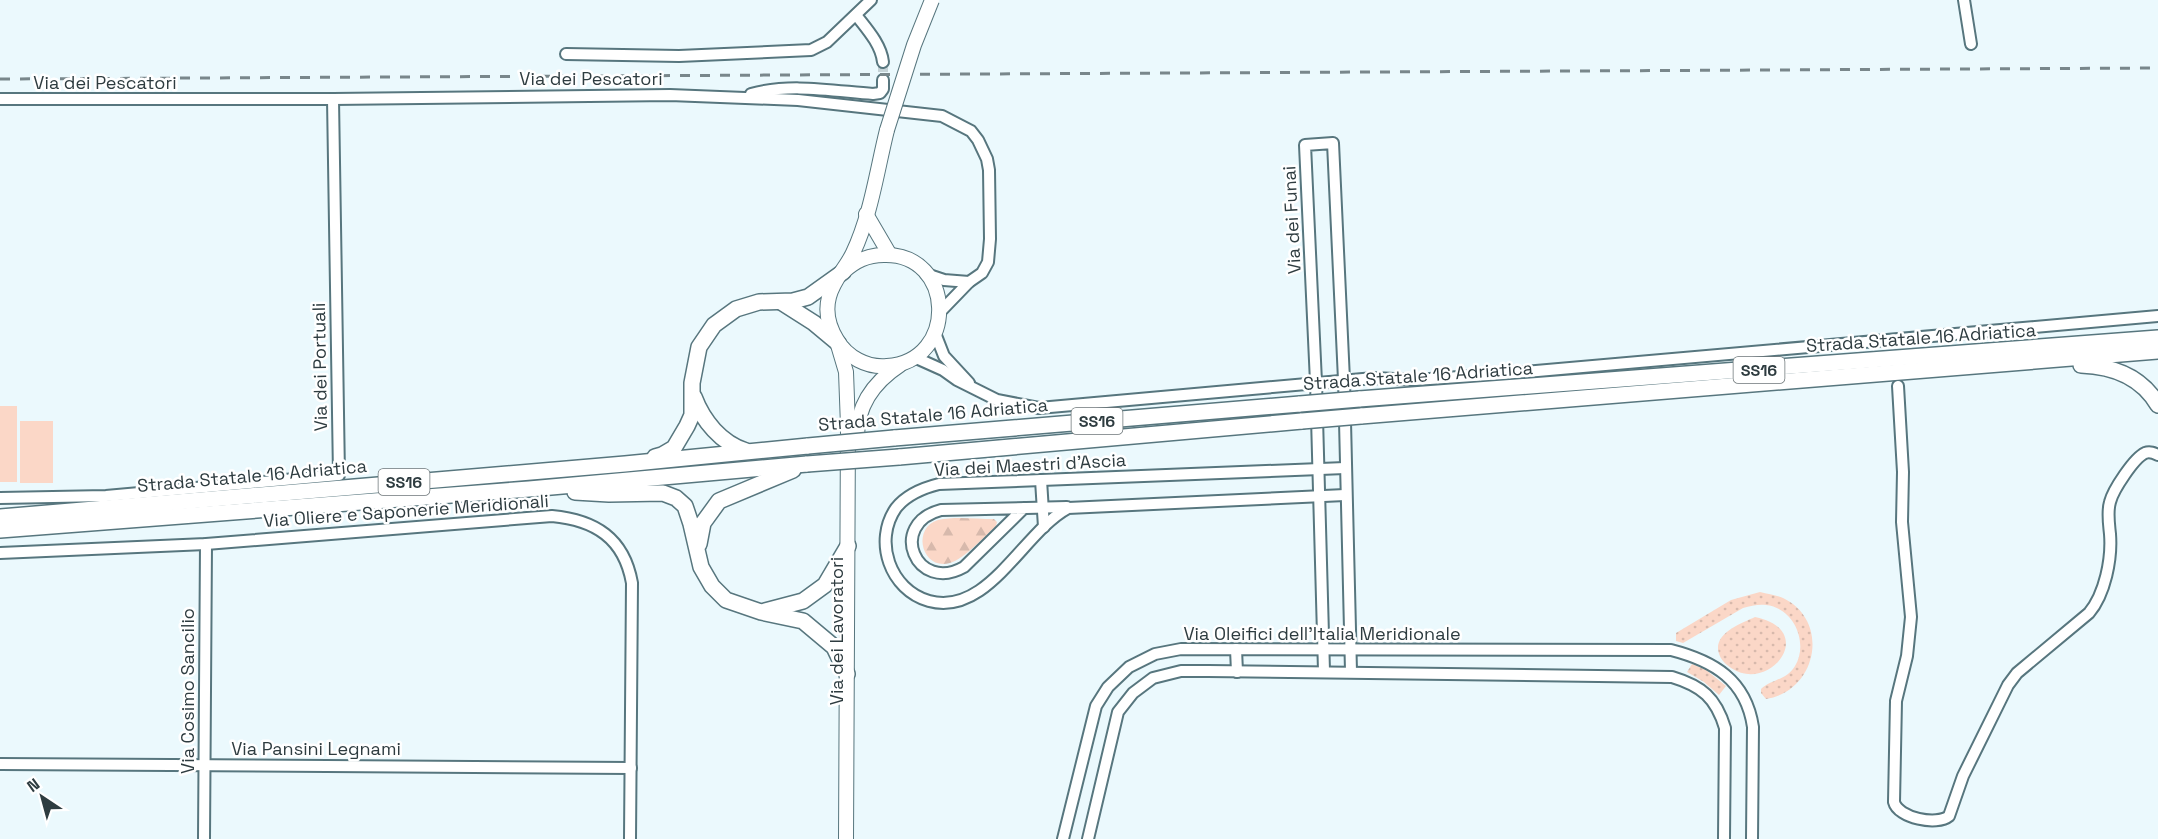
<svg xmlns="http://www.w3.org/2000/svg" width="2158" height="839" font-family="'Space Grotesk',sans-serif">
<defs>
<pattern id="forest-firs" width="22" height="20" patternUnits="userSpaceOnUse" patternTransform="scale(1.5)"><rect width="22" height="20" fill="#fbd7c7"/><path d="M5 1l3.5 6h-7zM16 11l3.5 6h-7z" fill="#d7b9ac"/></pattern>
<pattern id="garden-dots" width="8" height="8" patternUnits="userSpaceOnUse" patternTransform="scale(1.5)"><rect width="8" height="8" fill="#fbd7c7"/><path d="M2 2h.1M6 6h.1" fill="none" stroke="#d7b9ac" stroke-width="1.8" stroke-linecap="round"/></pattern>
</defs>
<rect width="100%" height="100%" fill="#ebf9fd"/>
<!-- green -->
<g fill="#fbd7c7">
<rect x="0" y="406" width="17" height="76"/>
<rect x="20" y="421" width="33" height="62"/>
</g>
<!-- forest -->
<path fill="url(#forest-firs)" d="M994 519 997 522 996 526C985 536 964 559 950 563 922 571 911 528 938 520 955 516 977 519 994 519Z"/>
<!-- garden -->
<g fill="url(#garden-dots)">
<path d="M1760 592C1768 594 1776 595 1783 598 1831 621 1817 691 1766 699L1761 693V689C1772 679 1787 680 1795 666 1809 643 1794 608 1766 605 1758 604 1751 606 1743 608L1683 643 1676 641V633L1731 600Z"/>
<path d="M1755 617C1819 630 1770 694 1731 668 1724 663 1719 658 1718 649 1717 632 1742 623 1755 617Z"/>
<polygon points="1692,664 1706,670 1726,686 1719,695 1704,682 1687,672"/>
</g>
<g fill="none" stroke-linecap="round" stroke-linejoin="round">
<!-- minor-tunnel -->
<polyline stroke="#c5d3d7" stroke-width="10" stroke-dasharray="10 5" stroke-linecap="butt" points="883,62 883,80"/>
<!-- minor casing -->
<g stroke="#57767e" stroke-width="14">
<g id="minor">
<polyline points="1964,0 1971,44"/>
<path d="M856 15C866 28 881 44 883 62"/>
<polyline points="566,54 679,56 811,50 827,42 871,0"/>
<path d="M751 94C790 83 833 91 873 94L880 93 883 89V80"/>
<polyline points="0,99 333,99 670,95 798,100 942,116 971,131 978,140 987,159 989,170 990,239 988,262 982,273 969,282 940,312"/>
<polyline points="926,274 944,280 969,282"/>
<polyline points="935,333 944,356 969,383"/>
<polyline points="914,357 943,370 957,380 997,400 1039,408 1374,378 1415,380 1503,374 2158,316"/>
<path d="M1898 386 1903 472 1902 522 1911 617 1907 656 1896 701 1894 802C1898 818 1937 826 1949 816L1963 776 2008 685 2017 673 2089 613C2105 594 2112 559 2110 534 2109 524 2107 512 2110 502 2113 490 2134 458 2145 453 2150 451 2154 453 2158 455"/>
<path d="M1345 468 939 484C923 488 907 494 896 508 873 541 890 590 929 601 988 617 1023 532 1068 508L1345 495"/>
<polyline points="1041,480 1044,527"/>
<polyline points="0,498 106,496 339,475 333,99"/>
<path d="M1024 508 964 567C916 594 887 524 941 510L1067 507"/>
<path d="M0 553 206 544 552 516C595 520 624 538 632 583L630 839"/>
<polyline points="1236,649 1237,672"/>
<polyline points="1324,671 1316,382 1305,145 1333,143 1344,380 1351,671"/>
<polyline points="0,764 631,768"/>
<polyline points="204,839 206,544"/>
<path d="M1063 839 1096 706 1108 687 1129 667 1155 654 1181 649 1671 650C1714 661 1746 680 1753 727L1752 839"/>
<path d="M1088 839 1118 712 1133 693 1153 678 1181 671H1208L1672 677C1702 686 1716 698 1725 728L1724 839"/>
</g>
</g>
<!-- major casing -->
<g stroke="#57767e" stroke-width="16">
<g id="major">
<polyline points="866,214 890,255"/>
<path d="M843 272C855 261 867 255 884 255 955 253 959 361 887 366 867 368 847 357 837 340 829 327 825 312 829 297 833 280 846 268 853 253 871 215 877 170 887 130"/>
<polyline points="838,345 846,372 848,426 846,839"/>
<path d="M857 437C857 405 874 382 900 365"/>
</g>
</g>
<!-- highway casing -->
<g stroke="#57767e" stroke-width="18">
<g id="highway">
<polyline points="781,302 814,323 838,343"/>
<path d="M2081 365C2112 366 2141 376 2158 405"/>
<path d="M694 397C703 421 721 443 746 451"/>
<polyline points="1359,399 2158,338"/>
<polyline points="1361,416 2158,351"/>
<polyline points="894,438 1300,404"/>
<polyline points="655,457 662,455 674,448 687,426 692,415 692,383 699,347 714,325 736,309 759,302 793,301 808,297 843,272"/>
<polyline points="899,457 1302,421"/>
<polyline points="575,492 609,494 663,493 676,498 685,506 691,524 701,567 712,586 726,600 761,612 803,621 834,647 847,674"/>
<polyline points="0,517 625,464 808,446"/>
<polyline points="0,530 529,489 807,464"/>
<polyline points="699,544 703,523 719,501 793,470"/>
<polyline points="765,611 803,601 825,585 848,546"/>
</g>
</g>
<!-- minor -->
<use href="#minor" stroke="#fff" stroke-width="10"/>
<!-- major -->
<use href="#major" stroke="#fff" stroke-width="14"/>
<!-- highway -->
<use href="#highway" stroke="#fff" stroke-width="15"/>
<!-- rail -->
<polyline stroke="#79878b" stroke-width="3" stroke-dasharray="10 10" stroke-linecap="butt" points="0,79 2158,68"/>
<!-- major-bridge casing -->
<g stroke="#57767e" stroke-width="16" stroke-linecap="butt">
<polyline id="major-bridge" points="887,130 914,45 932,0"/>
</g>
<!-- highway-bridge casing -->
<g stroke="#57767e" stroke-width="18" stroke-linecap="butt">
<g id="highway-bridge">
<polyline points="1300,404 1359,399"/>
<polyline points="1302,421 1361,416"/>
<polyline points="808,446 894,438"/>
<polyline points="807,464 899,457"/>
</g>
</g>
<!-- major-bridge -->
<use href="#major-bridge" stroke="#fff" stroke-width="14"/>
<!-- highway-bridge -->
<use href="#highway-bridge" stroke="#fff" stroke-width="15"/>
</g>
<g text-anchor="middle" stroke-width="5" stroke-linejoin="round" paint-order="stroke">
<!-- shield labels -->
<g fill="#fff" stroke="#6d7679" stroke-width="1.5">
<rect x="1733.5" y="357" width="51" height="26" rx="4.5"/>
<rect x="1071.5" y="408" width="51" height="26" rx="4.5"/>
<rect x="378.5" y="469" width="51" height="26" rx="4.5"/>
</g>
<g font-size="16" font-weight="bold" fill="#2e3c40">
<text x="1759" y="376">SS16</text>
<text x="1097" y="427">SS16</text>
<text x="404" y="488">SS16</text>
</g>
<!-- street labels -->
<g font-size="18" fill="#2e3c40" stroke="#fff">
<text x="591" y="85">Via dei Pescatori</text>
<text x="105" y="89">Via dei Pescatori</text>
<text transform="translate(1292 220) rotate(-93)" y="6">Via dei Funai</text>
<text transform="translate(1921 338) rotate(-4)" y="6">Strada Statale 16 Adriatica</text>
<text transform="translate(320 367) rotate(-91)" y="6">Via dei Portuali</text>
<text transform="translate(1418 376) rotate(-4)" y="6">Strada Statale 16 Adriatica</text>
<text transform="translate(933 415) rotate(-5)" y="6">Strada Statale 16 Adriatica</text>
<text transform="translate(1030 465) rotate(-3)" y="6">Via dei Maestri d’Ascia</text>
<text transform="translate(252 476) rotate(-5)" y="6">Strada Statale 16 Adriatica</text>
<text transform="translate(406 511) rotate(-4)" y="6">Via Oliere e Saponerie Meridionali</text>
<text transform="translate(837 631) rotate(-90)" y="6">Via dei Lavoratori</text>
<text x="1322" y="640">Via Oleifici dell'Italia Meridionale</text>
<text transform="translate(188 691) rotate(-90)" y="6">Via Cosimo Sancilio</text>
<text x="316" y="755">Via Pansini Legnami</text>
</g>
</g>
<!-- north arrow -->
<g transform="translate(42 797) rotate(324)" stroke="#ffffff" stroke-width="4.5" paint-order="stroke">
<path d="M0-4.5L10 22L0 15L-10 22Z" fill="#2e3c40"/>
<text y="-9" font-size="16" font-weight="bold" text-anchor="middle" fill="#2e3c40">N</text>
</g>
</svg>
